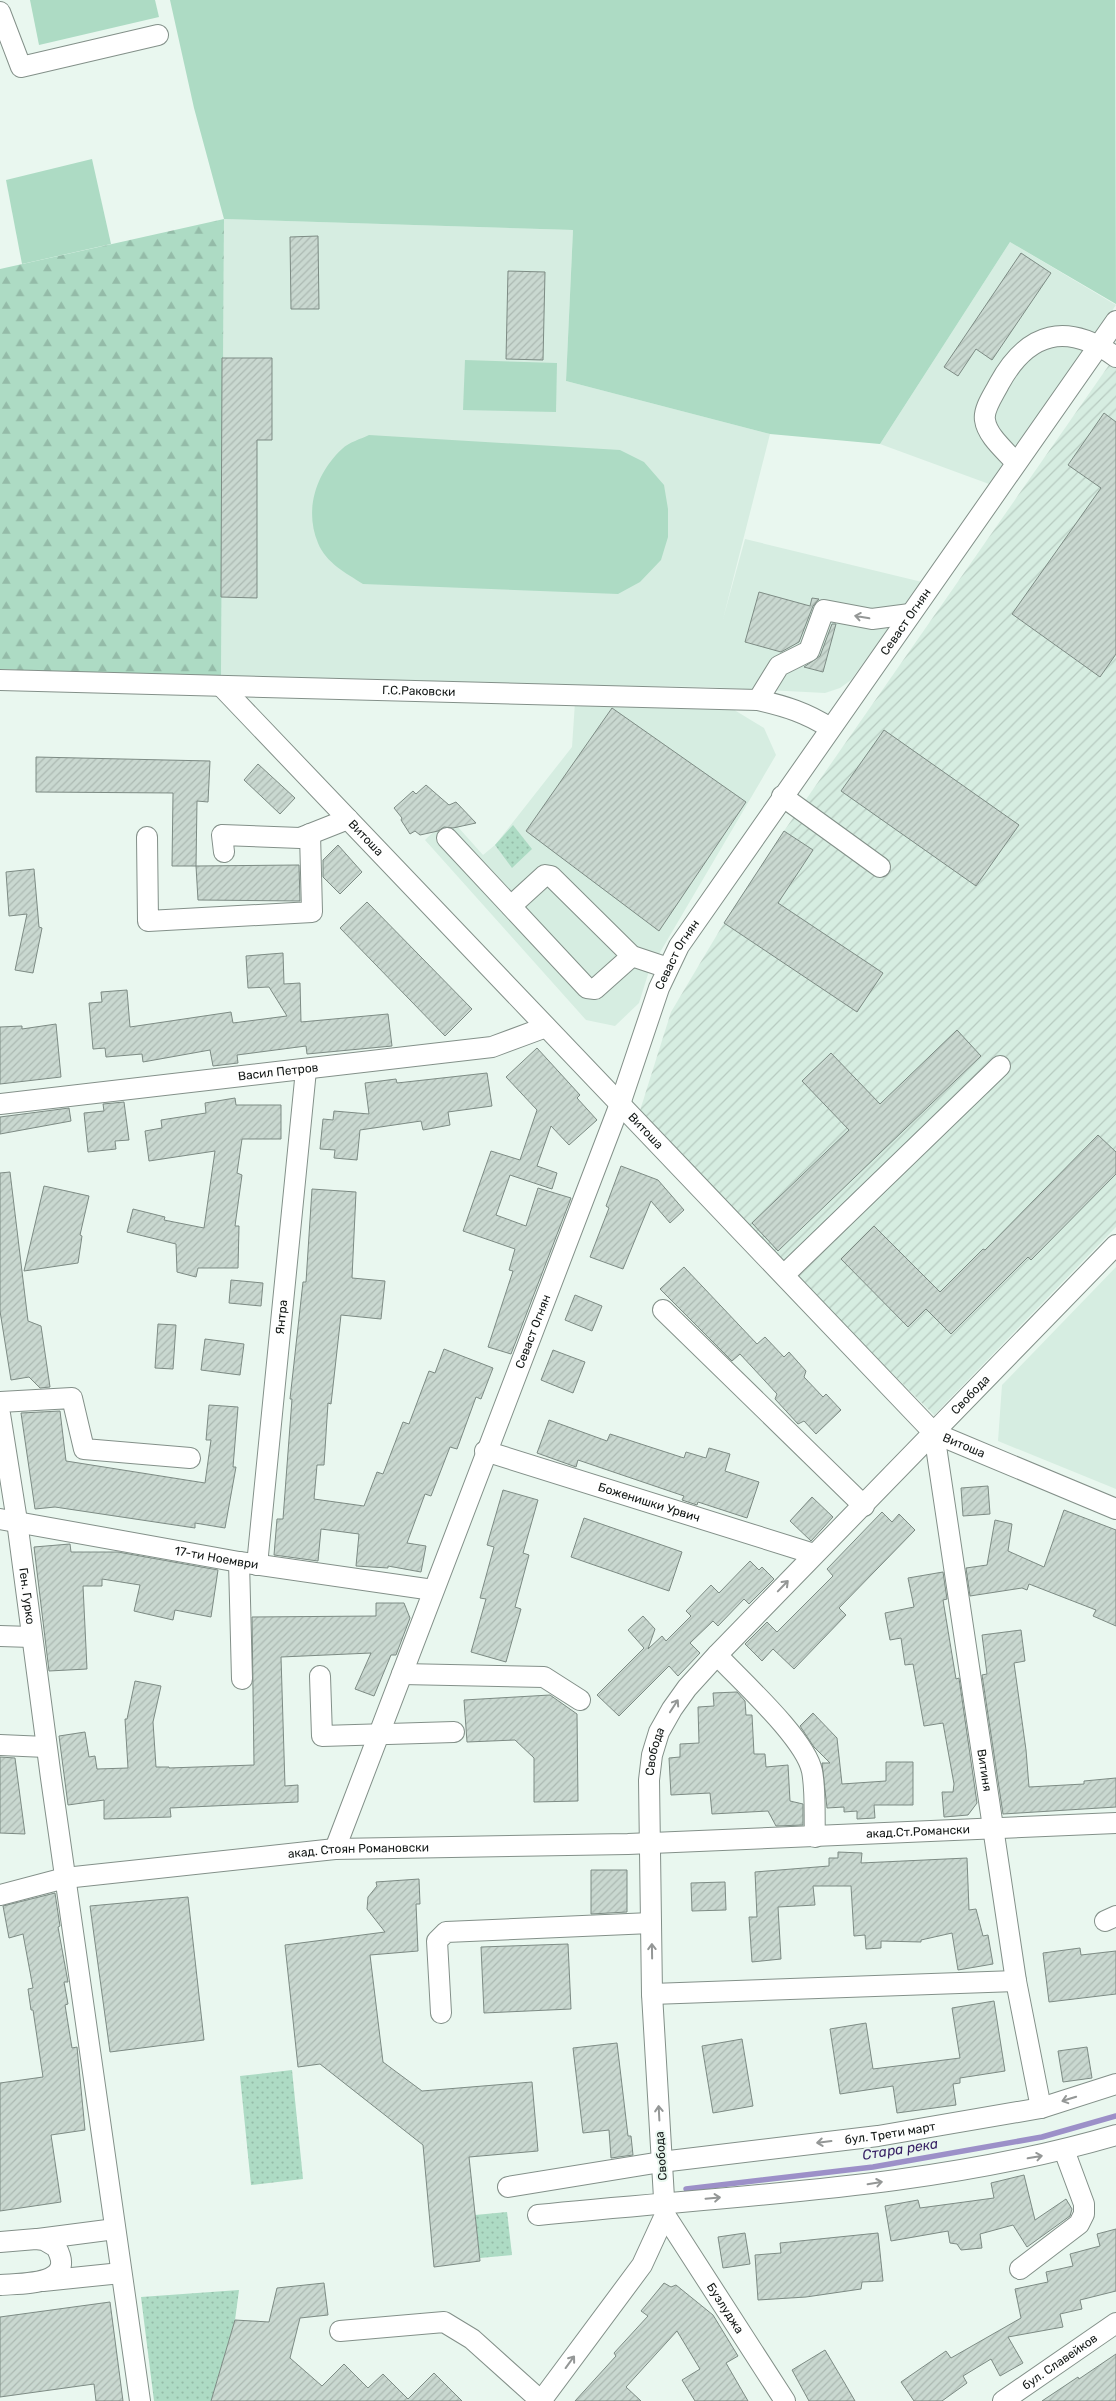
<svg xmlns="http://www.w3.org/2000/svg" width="1116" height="2401" font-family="Rubik,sans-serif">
<defs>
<pattern id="industrial-furrows" width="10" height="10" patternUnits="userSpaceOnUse" patternTransform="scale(1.25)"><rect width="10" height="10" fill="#d6ede1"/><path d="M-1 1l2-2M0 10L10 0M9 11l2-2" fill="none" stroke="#b7cac0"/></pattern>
<pattern id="forest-firs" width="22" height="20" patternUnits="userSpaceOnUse" patternTransform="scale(1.25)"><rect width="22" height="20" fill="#addbc4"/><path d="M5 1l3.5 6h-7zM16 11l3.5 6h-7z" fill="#94bba8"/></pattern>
<pattern id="park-dots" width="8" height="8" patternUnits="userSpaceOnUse" patternTransform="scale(1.25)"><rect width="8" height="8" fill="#addbc4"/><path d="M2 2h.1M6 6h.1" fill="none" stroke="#94bba8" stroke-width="1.8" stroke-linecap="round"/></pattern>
<pattern id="building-hatch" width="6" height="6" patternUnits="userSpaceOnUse" patternTransform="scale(1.25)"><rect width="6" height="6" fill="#c9d8d0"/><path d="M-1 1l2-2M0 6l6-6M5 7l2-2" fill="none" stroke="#acb9b2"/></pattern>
</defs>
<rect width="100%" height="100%" fill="#e9f7ef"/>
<!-- built -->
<g fill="#d6ede1">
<polygon points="224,219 573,230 566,381 770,434 723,619 745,539 922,582 851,680 840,688 825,693 706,687 221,680"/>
<polygon points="1010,242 1116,305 989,484 880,444"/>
<polygon points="575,702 731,708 764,728 776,755 649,971 639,1003 615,1026 586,1020 425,840 449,817 483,855 495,845 572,747"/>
<polygon points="1116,1267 1116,1489 998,1441 1002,1385"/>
</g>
<!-- industrial -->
<polygon fill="url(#industrial-furrows)" points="1116,355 1116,1227 934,1415 637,1120 671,1012 724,923 784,831"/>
<!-- grass -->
<g fill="#addbc4">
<polygon points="30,0 155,0 159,17 39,45"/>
<polygon points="170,0 1115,0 1116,304 1010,242 880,444 770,434 566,381 573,230 224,219 194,108"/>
<polygon points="92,159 111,244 22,264 6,180"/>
<polygon points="465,360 557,363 556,412 463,410"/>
<path d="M369 435 620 450 644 462 664 485 668 509V537L661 560 640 582 618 594 363 584C346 573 326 563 318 543 304 510 316 473 342 449 349 442 361 439 369 435Z"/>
</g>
<!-- forest -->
<polygon fill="url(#forest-firs)" points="224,219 221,680 0,669 0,269"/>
<!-- park -->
<g fill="url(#park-dots)">
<polygon points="513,825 532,849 512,868 495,845"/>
<polygon points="292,2070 303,2179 251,2185 240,2076"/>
<polygon points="507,2212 512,2255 480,2258 475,2215"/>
<polygon points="239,2290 235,2320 211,2401 154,2401 141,2297"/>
</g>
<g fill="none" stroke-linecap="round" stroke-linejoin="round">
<!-- stream -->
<polyline stroke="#9c90c8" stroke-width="5.5" points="686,2189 873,2167 1042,2137 1116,2116"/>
</g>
<!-- building -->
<g fill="url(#building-hatch)" stroke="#7d8b84">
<polygon points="318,236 319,309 291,309 290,237"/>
<polygon points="1021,253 1051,273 992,360 976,349 958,376 944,367"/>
<polygon points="508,271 545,272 543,360 506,359"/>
<polygon points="222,358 272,358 272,440 257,440 257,598 221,597"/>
<polygon points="1104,413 1116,422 1116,654 1100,677 1012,614 1101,488 1068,465"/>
<polygon points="759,592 810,606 812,598 819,599 813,606 799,642 781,652 745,642"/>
<polygon points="832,624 836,624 823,672 804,667 820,656"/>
<polygon points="612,708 746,802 659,931 526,831"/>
<polygon points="884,730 1019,825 976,886 841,791"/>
<polygon points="36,757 210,761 208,802 197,801 196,866 172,866 173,793 36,792"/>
<polygon points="258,764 295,798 280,814 244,780"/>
<polygon points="426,785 449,805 456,802 476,823 453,828 444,827 438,831 420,835 415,831 410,834 401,820 402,818 394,808 413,791 416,794"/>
<polygon points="784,831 813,850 778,903 883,973 857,1012 724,923"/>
<polygon points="338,845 362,872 340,894 323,877 323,860"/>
<polygon points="299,865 300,901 198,900 196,866"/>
<polygon points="34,869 39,927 42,928 33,973 15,970 27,914 9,916 6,872"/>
<polygon points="367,902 472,1009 445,1036 340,928"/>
<polygon points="283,953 284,984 300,983 301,1022 388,1014 392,1046 307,1054 306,1046 237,1055 238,1063 213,1066 210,1050 143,1062 142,1054 106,1057 105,1048 93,1049 89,1003 102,1002 101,992 127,990 130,1027 231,1012 233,1023 287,1016 269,987 248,988 246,956"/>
<polygon points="56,1024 61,1077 0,1084 0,1027 22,1026 22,1029"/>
<polygon points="957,1030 981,1056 778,1251 752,1223 849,1130 802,1081 831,1053 880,1104"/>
<polygon points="537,1048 580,1095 577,1098 597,1120 569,1145 551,1126 537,1166 557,1173 552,1189 510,1175 496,1215 526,1226 538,1188 571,1198 511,1354 488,1347 513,1271 509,1270 515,1249 463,1231 491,1151 520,1160 537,1110 506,1077"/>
<polygon points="487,1073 492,1106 448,1112 450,1125 423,1130 421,1121 360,1130 357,1160 334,1158 335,1150 320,1149 323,1119 333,1120 334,1111 369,1114 365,1083 396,1079 397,1083"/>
<polygon points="235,1098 236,1105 281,1105 281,1139 242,1139 237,1173 242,1175 235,1226 239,1226 238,1268 198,1268 196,1277 177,1272 176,1244 127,1232 133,1209 165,1217 164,1220 204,1228 215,1151 149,1161 145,1131 162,1128 161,1120 206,1113 205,1103"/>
<polygon points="124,1102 129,1140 115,1141 116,1149 88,1152 84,1113 104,1111 103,1104"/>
<polygon points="69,1108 71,1121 0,1134 0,1117"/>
<polygon points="1098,1135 1116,1152 1116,1174 1031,1260 1028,1257 951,1334 926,1309 908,1327 841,1259 874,1226 940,1292 983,1249 985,1250"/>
<polygon points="621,1166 658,1180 684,1210 670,1223 651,1201 623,1269 590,1257 609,1208 606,1206"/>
<polygon points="10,1172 28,1321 41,1326 50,1387 40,1388 29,1377 11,1380 0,1311 0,1173"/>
<polygon points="44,1186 89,1196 80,1235 82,1236 78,1263 24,1271"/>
<polygon points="312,1189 356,1192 352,1278 385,1281 381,1319 341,1315 331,1404 328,1403 324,1465 317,1465 314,1499 364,1506 377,1472 383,1474 403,1422 409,1424 429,1371 435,1373 444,1349 493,1368 481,1399 476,1397 457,1449 450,1447 431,1496 425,1494 407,1543 426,1546 421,1572 388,1566 388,1568 356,1566 359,1534 321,1529 318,1561 274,1555 277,1519 283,1519 292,1399 290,1399 303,1282 306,1282"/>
<polygon points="684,1267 757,1344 765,1337 784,1357 789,1352 806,1371 804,1377 823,1397 826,1394 841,1410 816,1434 804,1421 798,1424 775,1399 777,1394 740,1354 732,1361 660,1289"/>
<polygon points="231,1280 263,1283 261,1306 229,1303"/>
<polygon points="575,1295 602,1306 592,1331 565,1320"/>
<polygon points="158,1324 176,1325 173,1369 155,1368"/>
<polygon points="205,1339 244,1344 240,1375 201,1370"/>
<polygon points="553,1350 585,1362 573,1393 541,1380"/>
<polygon points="209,1405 238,1407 233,1467 236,1467 225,1528 195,1523 195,1528 55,1507 35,1509 21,1413 60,1411 66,1461 205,1483 211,1440 206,1440"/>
<polygon points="549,1420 607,1441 610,1434 684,1458 686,1452 706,1458 709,1448 730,1454 725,1471 759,1482 747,1518 698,1502 697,1505 682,1500 684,1496 578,1460 576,1467 537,1453"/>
<polygon points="988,1486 990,1514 963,1516 961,1488"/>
<polygon points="503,1490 538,1500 523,1553 529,1555 515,1607 521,1609 506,1662 471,1652 486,1599 480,1598 494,1547 487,1545"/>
<polygon points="812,1497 833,1517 811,1541 790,1521"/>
<polygon points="1064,1510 1116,1530 1116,1626 1093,1616 1096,1610 1029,1584 1027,1590 1022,1588 970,1596 966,1568 987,1565 995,1520 1012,1524 1008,1551 1044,1567"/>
<polygon points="882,1512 892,1522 899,1514 915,1530 839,1608 846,1615 794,1669 773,1649 762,1661 745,1644 767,1622 777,1632 833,1576 827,1569"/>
<polygon points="584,1518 682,1552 669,1591 571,1557"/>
<polygon points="70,1544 71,1552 118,1552 218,1570 211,1617 175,1610 173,1620 134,1611 140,1585 102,1579 102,1586 83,1586 87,1669 49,1671 34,1547"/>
<polygon points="750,1561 759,1570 762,1567 774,1579 749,1604 744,1599 718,1626 713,1621 690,1643 700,1653 678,1676 669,1666 619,1716 597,1695 644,1648 628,1630 643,1616 655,1629 648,1649 662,1636 666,1641 691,1616 686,1611 711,1585 719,1593"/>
<polygon points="943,1572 947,1599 943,1600 956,1679 959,1678 977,1803 968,1815 944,1817 942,1792 953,1792 954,1784 943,1723 924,1726 913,1664 905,1665 901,1638 890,1640 885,1613 914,1607 908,1578"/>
<polygon points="376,1603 404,1603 410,1618 396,1655 391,1655 374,1696 355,1689 371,1653 281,1657 285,1786 298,1785 298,1802 170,1808 171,1817 104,1819 104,1800 68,1805 59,1736 85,1732 89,1757 95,1756 97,1769 128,1768 125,1719 127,1719 135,1681 161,1686 153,1722 156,1767 169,1767 169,1768 254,1765 252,1617 376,1616"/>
<polygon points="1021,1630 1025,1661 1014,1663 1026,1750 1029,1787 1084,1784 1084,1781 1116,1778 1116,1807 1003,1814 982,1675 987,1674 982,1635"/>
<polygon points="737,1692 745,1701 746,1715 752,1715 754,1754 765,1754 766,1767 788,1765 790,1801 803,1804 803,1825 776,1826 768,1811 712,1814 710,1793 671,1795 669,1758 680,1757 680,1744 699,1743 698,1707 714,1706 713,1693"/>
<polygon points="550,1695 577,1714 578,1801 534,1802 534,1758 515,1740 467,1742 464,1700"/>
<polygon points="813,1713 837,1738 842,1784 886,1781 886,1762 913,1762 913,1805 874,1805 875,1818 857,1819 857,1811 844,1812 844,1807 827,1808 822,1763 830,1763 814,1747 800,1726"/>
<polygon points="0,1757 15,1758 25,1834 0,1833"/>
<polygon points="838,1852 862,1853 861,1863 967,1858 969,1910 976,1909 983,1936 988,1935 993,1964 958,1970 952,1933 921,1940 921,1942 881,1941 881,1948 866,1949 865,1935 854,1936 851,1886 813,1886 815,1905 778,1907 781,1959 752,1962 749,1917 757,1917 755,1872 829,1866 829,1858 838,1858"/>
<polygon points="591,1870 627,1870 627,1912 591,1914"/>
<polygon points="419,1879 420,1904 416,1904 418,1951 370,1955 383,2062 422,2091 532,2082 538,2151 469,2157 480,2261 434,2267 423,2145 320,2064 298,2067 285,1945 385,1932 367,1909 368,1897 377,1886 376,1882"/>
<polygon points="725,1882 726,1910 692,1911 691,1883"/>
<polygon points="55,1893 60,1926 58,1927 68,1982 64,1982 68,2004 65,2005 72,2048 77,2047 85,2130 51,2135 61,2202 0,2211 0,2083 43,2077 33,2010 31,2010 28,1989 33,1988 23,1934 9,1938 3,1906"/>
<polygon points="188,1897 204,2040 110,2052 90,1906"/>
<polygon points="568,1944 571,2009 484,2013 481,1947"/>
<polygon points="1080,1948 1081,1955 1116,1951 1116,1994 1049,2002 1043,1953"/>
<polygon points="994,2001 1005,2071 960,2078 960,2083 953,2084 956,2105 897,2113 893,2086 840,2094 830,2029 866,2023 873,2069 960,2058 952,2008"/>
<polygon points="742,2039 753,2106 713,2113 702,2046"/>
<polygon points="617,2043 628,2136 631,2136 633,2155 611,2158 609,2130 583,2133 573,2048"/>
<polygon points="1087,2047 1092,2078 1063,2082 1058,2051"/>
<polygon points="1024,2175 1035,2220 1066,2199 1072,2209 1070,2216 1027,2247 1013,2225 980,2234 982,2248 961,2250 957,2244 950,2243 948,2231 891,2241 885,2206 918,2200 920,2208 994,2198 991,2183"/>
<polygon points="1116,2229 1116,2291 1080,2300 1082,2309 1060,2314 1063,2327 1008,2337 1023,2363 1000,2376 991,2359 963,2376 967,2383 942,2401 914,2401 901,2382 946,2351 951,2358 1021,2318 1015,2289 1048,2282 1046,2272 1073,2266 1070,2254 1100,2246 1097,2234"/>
<polygon points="745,2233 750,2264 723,2268 718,2237"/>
<polygon points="878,2233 883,2281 862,2282 861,2289 806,2297 758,2300 755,2255 781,2253 780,2243"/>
<polygon points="324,2283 328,2315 300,2318 290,2358 322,2386 344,2364 368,2388 383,2374 408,2399 434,2373 462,2401 211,2401 235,2320 269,2322 277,2288"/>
<polygon points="664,2283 671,2287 676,2285 713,2315 738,2356 726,2363 748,2401 695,2401 682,2380 700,2369 677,2331 626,2387 641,2401 575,2401 616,2356 614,2353 648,2316 641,2311"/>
<polygon points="110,2302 123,2401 96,2401 94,2384 0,2397 0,2317"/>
<polygon points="825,2350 844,2382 855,2401 809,2401 792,2370"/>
<polygon points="1116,2354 1116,2401 1042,2401 1078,2377 1079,2379"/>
</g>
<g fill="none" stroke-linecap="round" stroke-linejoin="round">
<!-- minor casing -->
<g stroke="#839089" stroke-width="22">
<g id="minor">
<polyline points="0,12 21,67 158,35"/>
<path d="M1016 463C1006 451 987 436 985 420 983 409 994 394 999 384 1028 331 1067 322 1116 357"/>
<path id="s1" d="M0 680 758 700C785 706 807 713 830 728"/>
<path id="s2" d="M221 686 934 1433 1116 1509"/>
<polyline points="758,700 779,666 809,651 824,610 872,619 910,614"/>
<polyline points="782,796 880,867"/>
<polyline points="147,837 148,921 312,912 310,834"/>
<polyline points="447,838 587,988 595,989 632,956"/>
<polyline points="224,852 222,835 300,838 348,819"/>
<polyline points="511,906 545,875 551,876 632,956 668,968"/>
<path id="s3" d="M0 1104 492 1047 546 1027"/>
<polyline points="784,1275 1000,1066"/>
<polyline points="663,1310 864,1506"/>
<polyline points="0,1402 72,1398 84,1449 190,1458"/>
<path id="s4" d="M0 1414 17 1521 51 1778 140 2401"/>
<path id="s5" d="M934 1433 1016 1981 1041 2108"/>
<path id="s6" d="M485 1451 814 1554"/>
<path id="s7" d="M0 1519 239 1562 433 1590"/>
<polyline points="239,1562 242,1679"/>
<path id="s8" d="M257 1565 306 1070"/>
<polyline points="0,1636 31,1637"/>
<path d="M717 1655C741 1681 805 1738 812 1771 816 1792 814 1816 815 1837"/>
<polyline points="402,1674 544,1677 580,1700"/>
<polyline points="320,1676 322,1736 454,1732"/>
<polyline points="0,1745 46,1747"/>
<path id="s9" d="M335 1849 620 1104 659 988 679 946 1116 321"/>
<path id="s10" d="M0 1895 65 1878 335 1849 628 1844 1116 1823"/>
<polyline points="1105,1921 1116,1916"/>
<polyline points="652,1994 1016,1981"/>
<polyline points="441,2013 437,1941 446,1932 651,1923"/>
<path id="s11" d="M508 2187 661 2162 878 2136 1041 2108 1116 2084"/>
<path d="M538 2215C731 2195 929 2190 1116 2135"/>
<path id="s12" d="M665 2215 785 2401"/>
<polyline points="38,2239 115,2229"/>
<path d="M0 2242 36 2239 44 2240 56 2247C78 2286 23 2283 0 2285"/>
<polyline points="1020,2269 1079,2224 1084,2214 1084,2204 1064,2150"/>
<polyline points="43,2281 121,2273"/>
<polyline points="340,2331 444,2322 472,2339 541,2401"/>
<path id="s13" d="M541 2401 642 2265 665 2215 652 1994 649 1780 652 1755 659 1732 672 1709 687 1688 717 1655 1116 1245"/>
<path id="s14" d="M1003 2401 1116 2323"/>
</g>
</g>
<!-- minor -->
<use href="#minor" stroke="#fff" stroke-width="20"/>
</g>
<!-- one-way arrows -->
<defs><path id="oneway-shaft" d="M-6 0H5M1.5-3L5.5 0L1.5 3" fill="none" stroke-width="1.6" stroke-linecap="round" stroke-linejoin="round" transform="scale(1.25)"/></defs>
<g stroke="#949796">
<use href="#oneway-shaft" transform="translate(862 617) rotate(-170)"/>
<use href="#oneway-shaft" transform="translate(783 1586) rotate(-46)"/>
<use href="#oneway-shaft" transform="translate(674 1706) rotate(-57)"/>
<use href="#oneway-shaft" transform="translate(652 1951) rotate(-91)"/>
<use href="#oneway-shaft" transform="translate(1069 2099) rotate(163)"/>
<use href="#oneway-shaft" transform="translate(659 2113) rotate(-93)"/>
<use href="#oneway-shaft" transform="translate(824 2142) rotate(173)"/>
<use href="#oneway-shaft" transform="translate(1035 2157) rotate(-10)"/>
<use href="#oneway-shaft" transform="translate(875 2183) rotate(-9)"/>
<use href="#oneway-shaft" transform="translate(713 2198) rotate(-5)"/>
<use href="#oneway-shaft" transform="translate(570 2362) rotate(-54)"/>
</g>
<g text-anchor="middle" stroke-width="4" stroke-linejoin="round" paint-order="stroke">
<!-- street labels -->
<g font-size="12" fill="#121715" stroke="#e9f7ef">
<text dy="4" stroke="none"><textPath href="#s9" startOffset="1362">Севаст Огнян</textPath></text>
<text dy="4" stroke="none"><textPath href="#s1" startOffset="419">Г.С.Раковски</textPath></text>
<text dy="4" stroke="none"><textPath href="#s2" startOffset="210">Витоша</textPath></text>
<text dy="4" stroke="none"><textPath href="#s9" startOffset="958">Севаст Огнян</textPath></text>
<text dy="4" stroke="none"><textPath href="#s3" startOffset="280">Васил Петров</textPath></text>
<text dy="4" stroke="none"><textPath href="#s2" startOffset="615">Витоша</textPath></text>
<text dy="4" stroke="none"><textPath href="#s8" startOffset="249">Янтра</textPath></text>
<text dy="4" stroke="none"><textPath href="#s9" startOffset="554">Севаст Огнян</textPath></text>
<text dy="4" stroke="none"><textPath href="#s13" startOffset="1169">Свобода</textPath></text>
<text dy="4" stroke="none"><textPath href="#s2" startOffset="1065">Витоша</textPath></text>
<text dy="4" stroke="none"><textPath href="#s6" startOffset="172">Боженишки Урвич</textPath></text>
<text dy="4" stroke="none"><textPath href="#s7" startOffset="220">17-ти Ноември</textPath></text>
<text dy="4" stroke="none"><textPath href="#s4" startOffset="184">Ген. Гурко</textPath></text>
<text dy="4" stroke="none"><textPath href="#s13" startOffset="689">Свобода</textPath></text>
<text dy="4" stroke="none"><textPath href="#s5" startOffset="341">Витиня</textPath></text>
<text dy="4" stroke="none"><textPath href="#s10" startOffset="922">акад.Ст.Романски</textPath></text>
<text dy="4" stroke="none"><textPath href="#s10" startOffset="362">акад. Стоян Романовски</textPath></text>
<text dy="4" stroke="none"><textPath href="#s11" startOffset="386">бул. Трети март</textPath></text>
<text transform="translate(661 2156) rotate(-94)" y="4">Свобода</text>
<text dy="4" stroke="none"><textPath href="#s12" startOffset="111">Бузлуджа</textPath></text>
<text dy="4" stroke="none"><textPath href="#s14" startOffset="69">бул. Славейков</textPath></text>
</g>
<!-- water labels -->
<g font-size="14" font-style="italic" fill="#382265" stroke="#e9f7ef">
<text transform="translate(900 2149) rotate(-9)" y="5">Стара река</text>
</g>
</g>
</svg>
